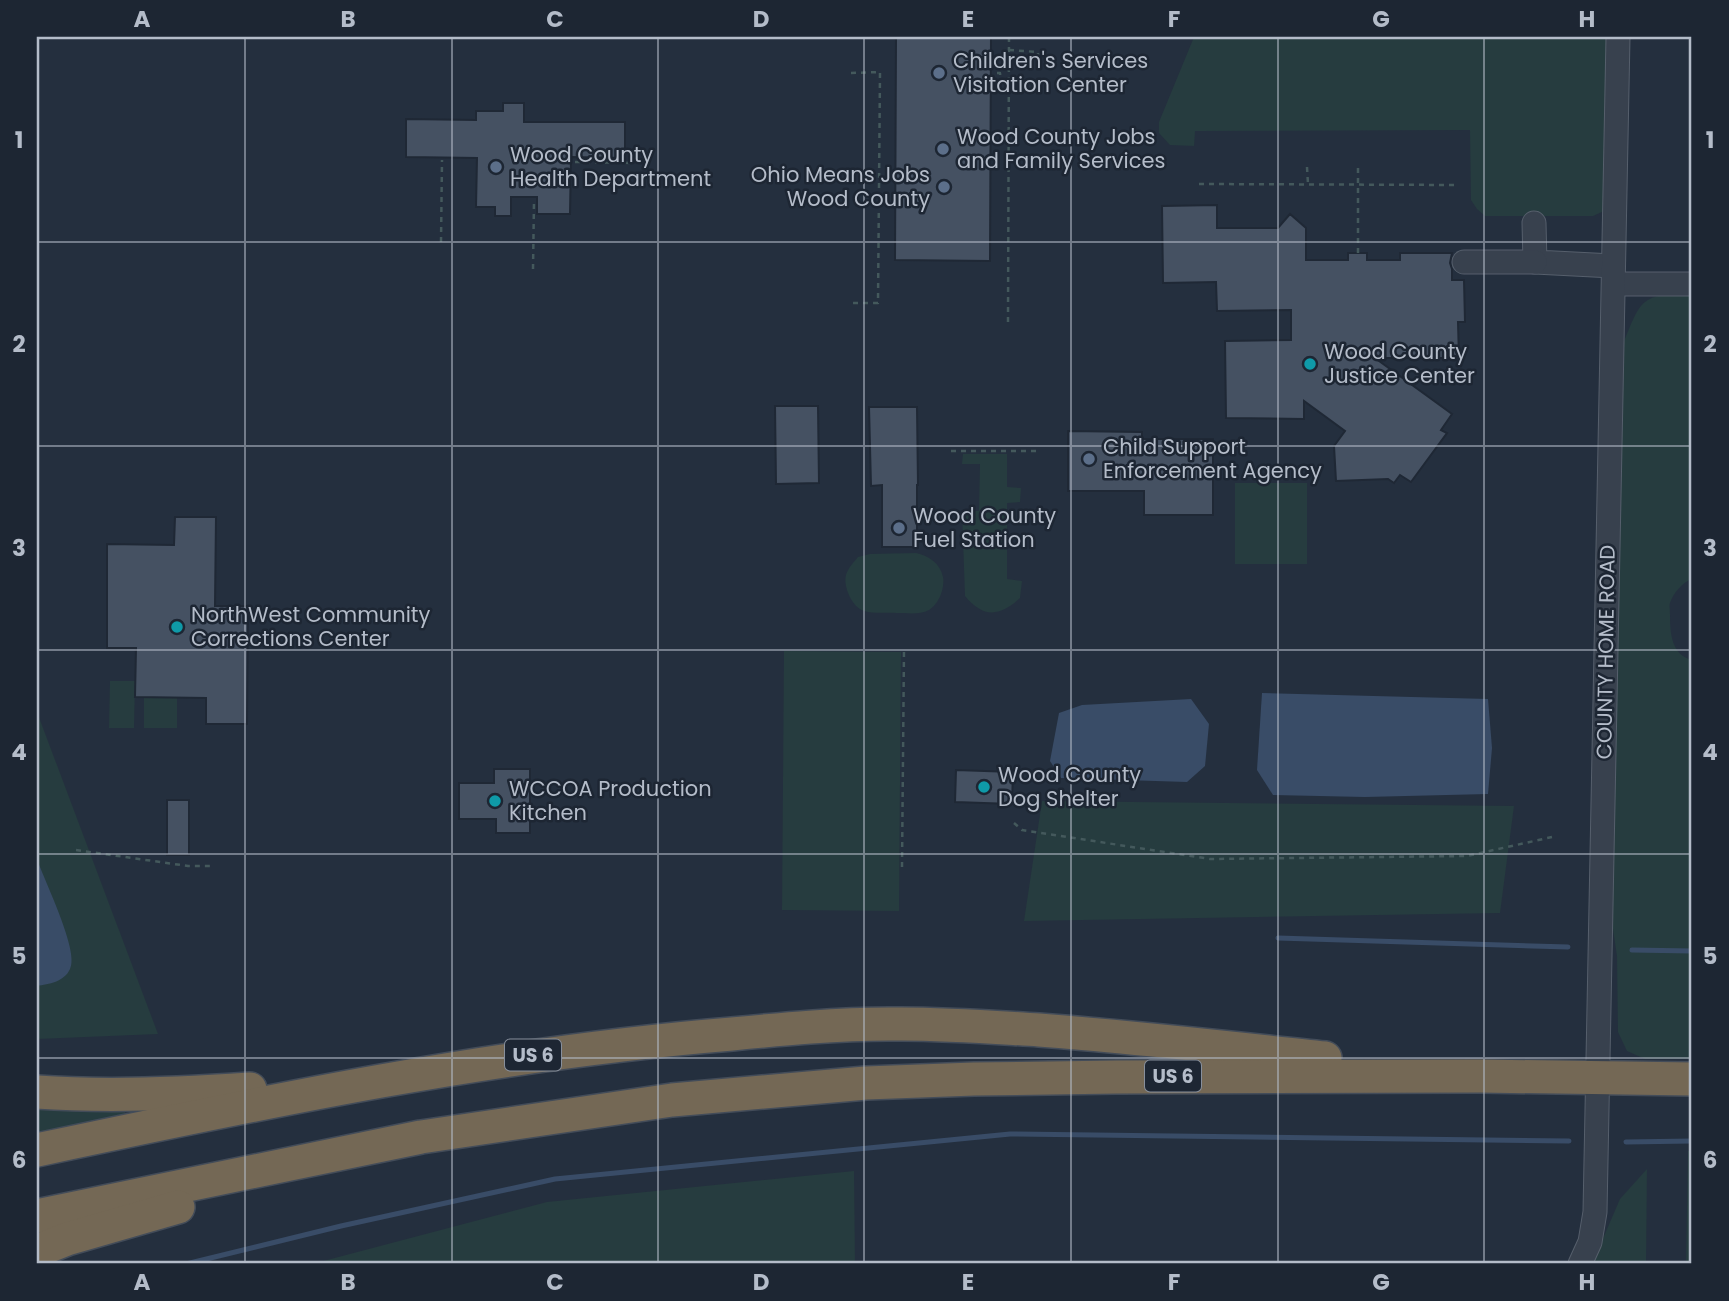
<svg xmlns="http://www.w3.org/2000/svg" width="1729" height="1301" font-family="Poppins,sans-serif">
<rect width="100%" height="100%" fill="#242f3e"/>
<!-- green -->
<g fill="#263c3f">
<polygon points="1194,37 1609,37 1604,211 1593,216 1485,216 1477,209 1471,200 1470,130 1195,131 1194,146 1170,145 1159,133 1159,122"/>
<path d="M1692 293V579C1683 582 1673 593 1670 603 1669 606 1670 610 1670 614 1670 632 1671 655 1692 660V1059H1645L1627 1051 1618 1032 1617 956 1611 916 1623 344C1642 297 1641 295 1692 293Z"/>
<path d="M963 454H1007V487L1021 488 1020 502 1007 503V579L1022 581 1020 598C1000 617 983 618 965 596L962 511H979L980 464H962Z"/>
<rect x="1235" y="483" width="72" height="81"/>
<path d="M916 553C929 556 940 563 943 577 945 588 939 604 929 610 920 615 907 613 897 613 887 612 874 614 864 611 852 607 843 587 846 575 848 568 854 562 858 557L870 554Z"/>
<polygon points="784,651 901,652 899,911 782,910"/>
<polygon points="110,681 135,681 134,728 109,728"/>
<rect x="144" y="697" width="33" height="31"/>
<polygon points="37,712 158,1034 37,1039"/>
<polygon points="1042,801 1514,806 1500,913 1024,921"/>
<polygon points="37,1102 125,1110 125,1114 37,1133"/>
<polygon points="1688,1151 1692,1151 1692,1264 1686,1264"/>
<polygon points="1647,1169 1646,1264 1592,1264 1620,1199"/>
<polygon points="854,1171 855,1264 312,1264 547,1202"/>
</g>
<!-- water -->
<g fill="#394c67">
<polygon points="1262,693 1488,699 1492,748 1488,794 1365,797 1273,795 1257,770"/>
<polygon points="1191,699 1209,724 1205,766 1187,782 1061,778 1050,761 1059,713 1082,705"/>
<path d="M37 859C44 880 80 952 70 969 64 982 49 984 37 986Z"/>
</g>
<g fill="none" stroke-linecap="round" stroke-linejoin="round">
<!-- stream -->
<g stroke="#394c67" stroke-width="5">
<polyline points="1278,938 1568,947"/>
<polyline points="1632,950 1692,951"/>
<polyline points="1626,1142 1692,1141"/>
<polyline points="186,1264 341,1226 555,1179 1010,1134 1569,1141"/>
</g>
</g>
<!-- building -->
<g fill="#455162" stroke="#1f2835" stroke-width="2">
<polygon points="896,37 991,37 990,261 895,260"/>
<polygon points="503,103 524,103 524,122 625,122 625,158 571,157 570,214 537,214 537,197 511,197 511,216 495,216 495,207 476,207 477,158 406,157 406,119 476,120 476,111 503,111"/>
<polygon points="1217,205 1217,228 1278,228 1290,214 1306,228 1306,260 1348,260 1348,253 1367,253 1367,260 1400,260 1400,253 1452,253 1450,263 1452,269 1452,280 1464,280 1465,322 1458,322 1459,358 1375,358 1452,414 1441,430 1447,433 1411,482 1400,475 1394,483 1388,479 1336,481 1334,446 1345,431 1304,401 1304,419 1226,418 1225,341 1291,340 1291,310 1217,311 1216,282 1163,283 1162,206"/>
<polygon points="775,406 818,406 819,483 776,484"/>
<polygon points="869,407 917,407 918,485 917,485 917,547 882,547 882,485 871,486"/>
<polygon points="1068,431 1142,432 1142,439 1213,439 1213,515 1144,515 1144,491 1068,491"/>
<polygon points="175,517 216,517 215,606 248,606 247,724 206,724 206,698 135,697 136,648 107,648 107,544 174,545"/>
<polygon points="494,769 530,769 530,833 496,833 496,819 459,819 459,783 494,783"/>
<polygon points="956,770 1013,772 1012,804 955,802"/>
<rect x="167" y="800" width="22" height="55"/>
</g>
<g fill="none" stroke-linecap="round" stroke-linejoin="round">
<!-- minor casing -->
<g stroke="#565f6c" stroke-width="25">
<g id="minor">
<polyline points="1534,223 1535,262 1613,266"/>
<polyline points="1464,262 1535,262"/>
<polyline points="1614,284 1692,284"/>
<polyline points="1580,1264 1590,1242 1595,1212 1618,37"/>
</g>
</g>
<!-- highway casing -->
<g stroke="#434c59" stroke-width="36">
<g id="highway">
<path d="M37 1092C108 1097 179 1094 250 1089"/>
<path d="M37 1150C267 1101 497 1053 732 1034 784 1029 836 1024 889 1024 939 1023 989 1027 1039 1030 1134 1037 1230 1048 1325 1058"/>
<polyline points="37,1216 421,1137 672,1100 866,1083 974,1079 1117,1077 1480,1076 1692,1079"/>
<polyline points="37,1251 67,1239 178,1207"/>
</g>
</g>
<!-- path -->
<g stroke="#44595c" stroke-width="2.5" stroke-dasharray="5 5" stroke-linecap="butt">
<polyline points="1009,50 1038,52 1038,57"/>
<polyline points="851,73 880,72 878,303 852,303"/>
<polyline points="997,73 1000,73 1001,85 1009,91"/>
<polyline points="575,162 634,163"/>
<polyline points="1307,167 1308,184"/>
<polyline points="1358,168 1358,253"/>
<polyline points="1199,184 1457,185"/>
<polyline points="441,242 442,160"/>
<polyline points="533,269 534,201"/>
<polyline points="1008,322 1009,37"/>
<polyline points="951,451 1036,451"/>
<polyline points="1014,823 1022,830 1210,859 1467,856 1552,837"/>
<polyline points="76,850 188,866 213,866"/>
<polyline points="902,867 904,648"/>
</g>
<!-- minor -->
<use href="#minor" stroke="#38414e" stroke-width="23"/>
<!-- highway -->
<use href="#highway" stroke="#746855" stroke-width="33"/>
</g>
<!-- grid -->
<path fill="none" stroke="#b4bcc9" stroke-width="2" stroke-opacity="0.55" d="M245 37V1264M452 37V1264M658 37V1264M864 37V1264M1071 37V1264M1278 37V1264M1484 37V1264M37 242H1692M37 446H1692M37 650H1692M37 854H1692M37 1058H1692"/>
<!-- markers -->
<g fill="#5c6f8a" stroke="#1d2633" stroke-width="2.5">
<circle cx="939" cy="73" r="7"/>
<circle cx="943" cy="149" r="7"/>
<circle cx="496" cy="167" r="7"/>
<circle cx="944" cy="187" r="7"/>
<circle cx="1089" cy="459" r="7"/>
<circle cx="899" cy="528" r="7"/>
</g>
<g fill="#0f9aa8" stroke="#1d2633" stroke-width="2.5">
<circle cx="1310" cy="364" r="7"/>
<circle cx="177" cy="627" r="7"/>
<circle cx="984" cy="787" r="7"/>
<circle cx="495" cy="801" r="7"/>
</g>
<g text-anchor="middle" stroke-width="5" stroke-linejoin="round" paint-order="stroke">
<!-- shield labels -->
<g fill="#1d2633" stroke="#878f9c" stroke-width="2">
<rect x="505" y="1039.5" width="56" height="31" rx="5"/>
<rect x="1145" y="1060.5" width="56" height="31" rx="5"/>
</g>
<g font-size="19" font-weight="bold" fill="#b4bcc9">
<text x="533" y="1062">US 6</text>
<text x="1173" y="1083">US 6</text>
</g>
<!-- poi labels -->
<g font-size="21" fill="#b4bcc9" stroke="#1d2633" text-anchor="start">
<text x="953" y="68">Children's Services<tspan x="953" dy="24">Visitation Center</tspan></text>
<text x="957" y="144">Wood County Jobs<tspan x="957" dy="24">and Family Services</tspan></text>
<text x="510" y="162">Wood County<tspan x="510" dy="24">Health Department</tspan></text>
<text x="930" y="182" text-anchor="end">Ohio Means Jobs<tspan x="930" dy="24">Wood County</tspan></text>
<text x="1324" y="359">Wood County<tspan x="1324" dy="24">Justice Center</tspan></text>
<text x="1103" y="454">Child Support<tspan x="1103" dy="24">Enforcement Agency</tspan></text>
<text x="913" y="523">Wood County<tspan x="913" dy="24">Fuel Station</tspan></text>
<text x="191" y="622">NorthWest Community<tspan x="191" dy="24">Corrections Center</tspan></text>
<text x="998" y="782">Wood County<tspan x="998" dy="24">Dog Shelter</tspan></text>
<text x="509" y="796">WCCOA Production<tspan x="509" dy="24">Kitchen</tspan></text>
</g>
<!-- street labels -->
<g font-size="21" fill="#b4bcc9" stroke="#1d2633">
<text transform="translate(1606 652) rotate(-89)" y="7">COUNTY HOME ROAD</text>
</g>
</g>
<!-- border -->
<rect width="1729" height="1301" fill="none" stroke="#1d2633" stroke-width="77"/>
<rect x="38" y="38" width="1652" height="1224" fill="none" stroke="#b4bcc9" stroke-width="2.5"/>
<g font-size="23" text-anchor="middle" font-weight="bold" fill="#b4bcc9">
<text x="142" y="27">A</text>
<text x="348" y="27">B</text>
<text x="555" y="27">C</text>
<text x="761" y="27">D</text>
<text x="968" y="27">E</text>
<text x="1174" y="27">F</text>
<text x="1381" y="27">G</text>
<text x="1587" y="27">H</text>
<text x="19" y="148">1</text>
<text x="1710" y="148">1</text>
<text x="19" y="352">2</text>
<text x="1710" y="352">2</text>
<text x="19" y="556">3</text>
<text x="1710" y="556">3</text>
<text x="19" y="760">4</text>
<text x="1710" y="760">4</text>
<text x="19" y="964">5</text>
<text x="1710" y="964">5</text>
<text x="19" y="1168">6</text>
<text x="1710" y="1168">6</text>
<text x="142" y="1290">A</text>
<text x="348" y="1290">B</text>
<text x="555" y="1290">C</text>
<text x="761" y="1290">D</text>
<text x="968" y="1290">E</text>
<text x="1174" y="1290">F</text>
<text x="1381" y="1290">G</text>
<text x="1587" y="1290">H</text>
</g>
</svg>
